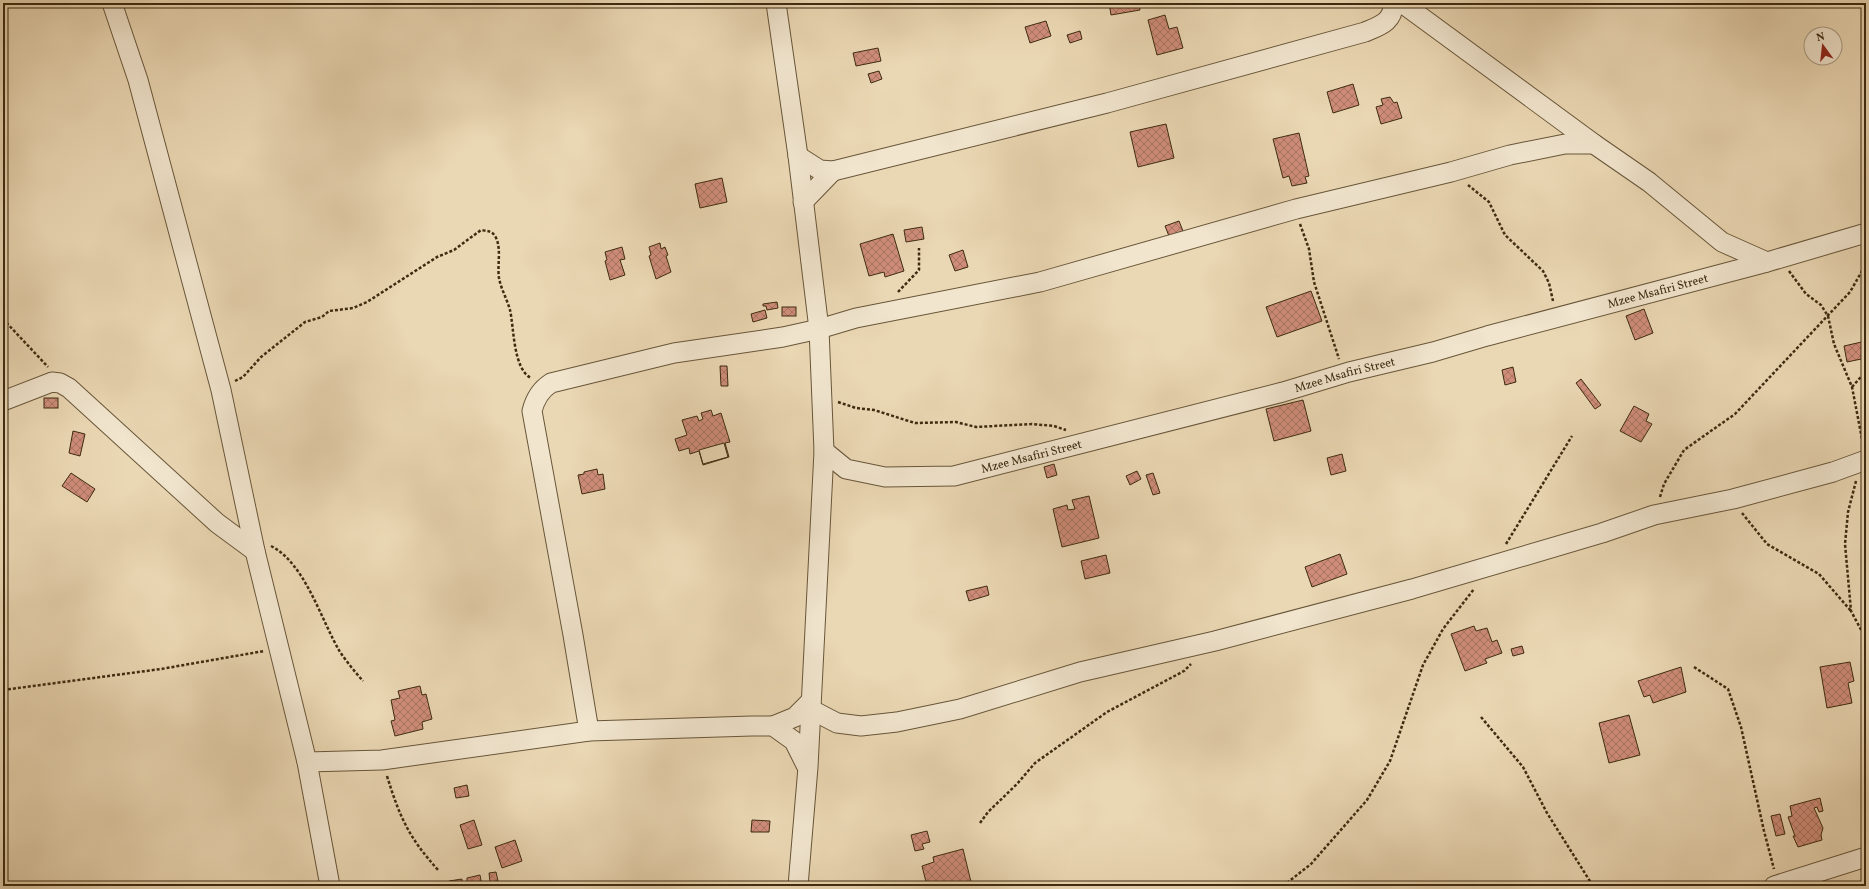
<svg xmlns="http://www.w3.org/2000/svg" width="1869" height="889" font-family="Vollkorn,serif">
<defs>
<pattern id="building-cross-hatch" width="8" height="8" patternUnits="userSpaceOnUse"><rect width="8" height="8" fill="#cf8d79"/><path d="M0 0l8 8M0 8l8-8" fill="none" stroke="#a97362"/></pattern>
</defs>
<rect width="100%" height="100%" fill="#ead7b3"/>
<filter id="stains"><feTurbulence type="fractalNoise" baseFrequency=".005" numOctaves="4"/><feColorMatrix values="0 0 0 0 .2 0 0 0 0 .09 0 0 0 0 .02 0 0 0 .5 -.17"/></filter>
<radialGradient id="worn" r=".72"><stop offset=".6" stop-color="#630" stop-opacity="0"/><stop offset="1" stop-color="#630" stop-opacity=".3"/></radialGradient>
<!-- building -->
<g fill="url(#building-cross-hatch)" stroke="#3d2b10" fill-rule="evenodd">
<polygon points="1109,3 1139,3 1140,10 1111,15"/>
<polygon points="1165,15 1169,29 1177,27 1183,48 1157,55 1148,20"/>
<polygon points="1046,21 1051,36 1030,43 1025,27"/>
<polygon points="1080,31 1082,39 1070,43 1067,35"/>
<polygon points="878,48 881,61 856,66 853,53"/>
<polygon points="879,71 882,79 871,83 868,74"/>
<polygon points="1353,84 1359,105 1333,113 1327,92"/>
<polygon points="1390,97 1394,103 1397,102 1402,118 1381,124 1376,107 1383,105 1381,99"/>
<polygon points="1166,124 1174,158 1138,167 1130,132"/>
<polygon points="1299,133 1309,176 1305,177 1307,183 1292,186 1289,176 1283,178 1273,139"/>
<polygon points="722,178 727,202 700,208 695,184"/>
<polygon points="1179,221 1183,231 1169,236 1165,226"/>
<polygon points="922,227 924,239 906,242 904,230"/>
<polygon points="893,234 904,271 885,277 884,272 869,276 860,244"/>
<polygon points="660,243 661,249 665,247 668,255 666,256 671,272 656,279 649,256 651,255 649,247"/>
<polygon points="622,247 625,259 620,260 625,275 610,280 605,261 607,260 605,252"/>
<polygon points="963,250 968,267 955,271 949,255"/>
<polygon points="1311,291 1322,321 1277,337 1266,307"/>
<polygon points="777,302 778,308 767,310 766,306 763,306 763,304"/>
<rect x="782" y="307" width="14" height="9"/>
<polygon points="1644,309 1653,333 1635,340 1626,316"/>
<polygon points="765,310 767,318 753,322 751,314"/>
<polygon points="1866,341 1866,358 1847,362 1844,346"/>
<polygon points="720,366 727,366 728,386 721,386"/>
<polygon points="1513,367 1516,382 1505,385 1502,370"/>
<polygon points="1581,379 1601,405 1595,409 1576,383"/>
<rect x="44" y="398" width="14" height="10"/>
<polygon points="1303,400 1311,431 1274,441 1266,409"/>
<polygon points="1634,406 1649,414 1646,421 1652,424 1641,442 1620,431"/>
<path d="M711 410 713 416 721 413 730 442 725 443 729 457 703 465 699 451 690 454 689 448 679 451 675 439 687 435 682 420 697 416 699 421 703 419 701 413ZM724 443 728 457 703 464 699 450Z"/>
<polygon points="73,431 85,434 80,456 69,453"/>
<polygon points="1342,454 1346,471 1331,475 1327,458"/>
<polygon points="1054,464 1057,475 1047,478 1044,467"/>
<polygon points="597,469 598,475 603,474 605,489 582,494 578,475 584,474 584,472"/>
<polygon points="1137,471 1141,479 1130,485 1126,476"/>
<polygon points="71,473 95,489 87,502 62,486"/>
<polygon points="1153,473 1160,493 1153,495 1146,475"/>
<polygon points="1089,496 1099,538 1062,547 1053,509 1067,505 1068,510 1075,509 1072,500"/>
<polygon points="1340,554 1347,574 1312,587 1305,567"/>
<polygon points="1106,555 1110,573 1085,579 1081,561"/>
<polygon points="987,586 989,595 969,601 966,591"/>
<polygon points="1474,626 1476,631 1487,628 1492,642 1497,640 1502,653 1485,659 1487,663 1465,671 1451,634"/>
<polygon points="1522,646 1524,653 1513,656 1511,649"/>
<polygon points="1850,662 1854,681 1848,683 1852,703 1827,708 1820,667"/>
<polygon points="1681,667 1686,692 1653,703 1650,695 1644,697 1638,681"/>
<polygon points="420,686 422,695 426,694 432,719 422,722 423,729 395,736 391,721 395,720 391,700 400,698 398,691"/>
<polygon points="1629,715 1640,755 1609,763 1599,723"/>
<polygon points="467,785 469,796 456,798 454,788"/>
<polygon points="1820,798 1823,811 1819,812 1817,807 1814,808 1823,828 1821,835 1822,840 1798,847 1793,836 1795,836 1788,817 1792,816 1790,806"/>
<polygon points="1780,814 1785,834 1776,836 1771,816"/>
<polygon points="474,820 482,845 468,849 460,825"/>
<polygon points="752,820 770,821 769,832 751,832"/>
<polygon points="927,831 930,842 922,844 924,849 915,851 911,835"/>
<polygon points="515,840 522,861 502,868 495,847"/>
<polygon points="963,849 972,886 927,886 922,866 934,862 933,857"/>
<polygon points="496,872 498,881 490,882 489,873"/>
<polygon points="480,875 482,886 450,886 449,881 462,879 462,883 467,882 467,878"/>
</g>
<g fill="none" stroke-linecap="round" stroke-linejoin="round">
<!-- minor casing -->
<g stroke="#685639" stroke-width="21">
<g id="minor">
<polyline points="112,3 138,80 221,390 255,551 307,762 330,886"/>
<polyline points="776,3 798,156 819,329 824,451 808,767 798,886"/>
<polyline points="1402,3 1594,144 1649,182 1722,242 1767,262"/>
<path d="M798 156 820 170 833 171 1107 103 1365 32C1379 26 1394 22 1393 3"/>
<polyline points="803,202 833,171"/>
<polyline points="3,401 52,382 60,383 69,388 217,523 255,551"/>
<path id="s1" d="M824 451 846 469 885 477 954 476 1283 392 1349 372 1433 352 1487 336 1767 262 1866 233"/>
<polyline points="810,709 837,723 861,726 897,722 960,709 1080,672 1215,641 1412,589 1602,533 1654,515 1733,499 1833,472 1866,460"/>
<polyline points="773,726 795,717 810,702"/>
<path d="M589 731 573 635 532 411C535 399 540 390 551 383L674 353 783 337 819 329 856 318 1040 282 1296 209 1451 172 1510 155 1565 144H1594"/>
<polyline points="307,762 382,760 589,731 752,726 773,726 794,741 806,765"/>
<polyline points="1774,886 1866,857"/>
</g>
</g>
<!-- path -->
<g stroke="#3d2b10" stroke-width="2.5" stroke-dasharray="3 2" stroke-linecap="butt">
<polyline points="1468,185 1489,202 1505,235 1543,271 1549,283 1553,301"/>
<polyline points="1300,224 1309,249 1314,282 1339,359"/>
<polyline points="1789,271 1806,294 1821,305 1828,316 1834,344 1852,387 1863,444"/>
<polyline points="898,292 919,270 919,248"/>
<polyline points="3,319 48,367"/>
<path d="M235 381 243 377 261 357 305 322 322 317 329 311 353 308 367 302 437 257 454 250 481 230C487 231 492 231 495 236 502 247 497 265 499 278 501 289 507 299 510 310 514 327 513 369 531 378"/>
<polyline points="1852,387 1866,371"/>
<polyline points="838,402 856,408 874,410 915,423 956,422 976,427 1032,424 1054,426 1066,430"/>
<polyline points="1856,481 1848,512 1845,544 1851,611 1866,639"/>
<polyline points="1660,497 1664,484 1684,450 1735,414 1850,292 1866,264"/>
<polyline points="1742,513 1767,544 1819,574 1851,611"/>
<polyline points="1506,544 1572,436"/>
<path d="M271 546C305 563 321 620 340 652 347 662 355 672 363 681"/>
<polyline points="1694,667 1728,689 1741,727 1764,831 1774,869"/>
<polyline points="3,690 161,669 264,651"/>
<polyline points="1481,717 1523,767 1547,813 1593,886"/>
<path d="M387 776C400 818 409 838 439 871"/>
<polyline points="980,823 988,812 1017,784 1035,763 1107,712 1184,671 1191,664"/>
<polyline points="1283,886 1311,864 1367,800 1390,761 1423,665 1443,629 1474,589"/>
</g>
<!-- minor -->
<use href="#minor" stroke="#f1e5ce" stroke-width="19"/>
</g>
<g text-anchor="middle" stroke-width="3" stroke-linejoin="round" paint-order="stroke">
<!-- street labels -->
<g font-size="12" fill="#3d2b10" stroke="#f1e5ce">
<text dy="4" stroke="none"><textPath href="#s1" startOffset="865">Mzee Msafiri Street</textPath></text>
<text dy="4" stroke="none"><textPath href="#s1" startOffset="541">Mzee Msafiri Street</textPath></text>
<text dy="4" stroke="none"><textPath href="#s1" startOffset="217">Mzee Msafiri Street</textPath></text>
</g>
</g>
<!-- margin -->
<rect width="1869" height="889" fill="none" stroke="#ead7b3" stroke-width="16"/>
<rect x="4" y="4" width="1861" height="881" fill="none" stroke="#3d2b10" stroke-width="2"/>
<rect x="8" y="8" width="1853" height="873" fill="none" stroke="#3d2b10"/>
<!-- north arrow -->
<g transform="translate(1823 46) rotate(345)"><circle r="19" fill="#f1e5ce" stroke="#a99b82"/>
<path d="M0-3L7 15L0 10L-7 15Z" fill="#8f2418"/>
<text y="-6" font-size="11" font-weight="bold" text-anchor="middle" fill="#3d2b10">N</text>
</g>
<rect width="100%" height="100%" filter="url(#stains)"/>
<rect width="100%" height="100%" fill="url(#worn)"/>
</svg>
